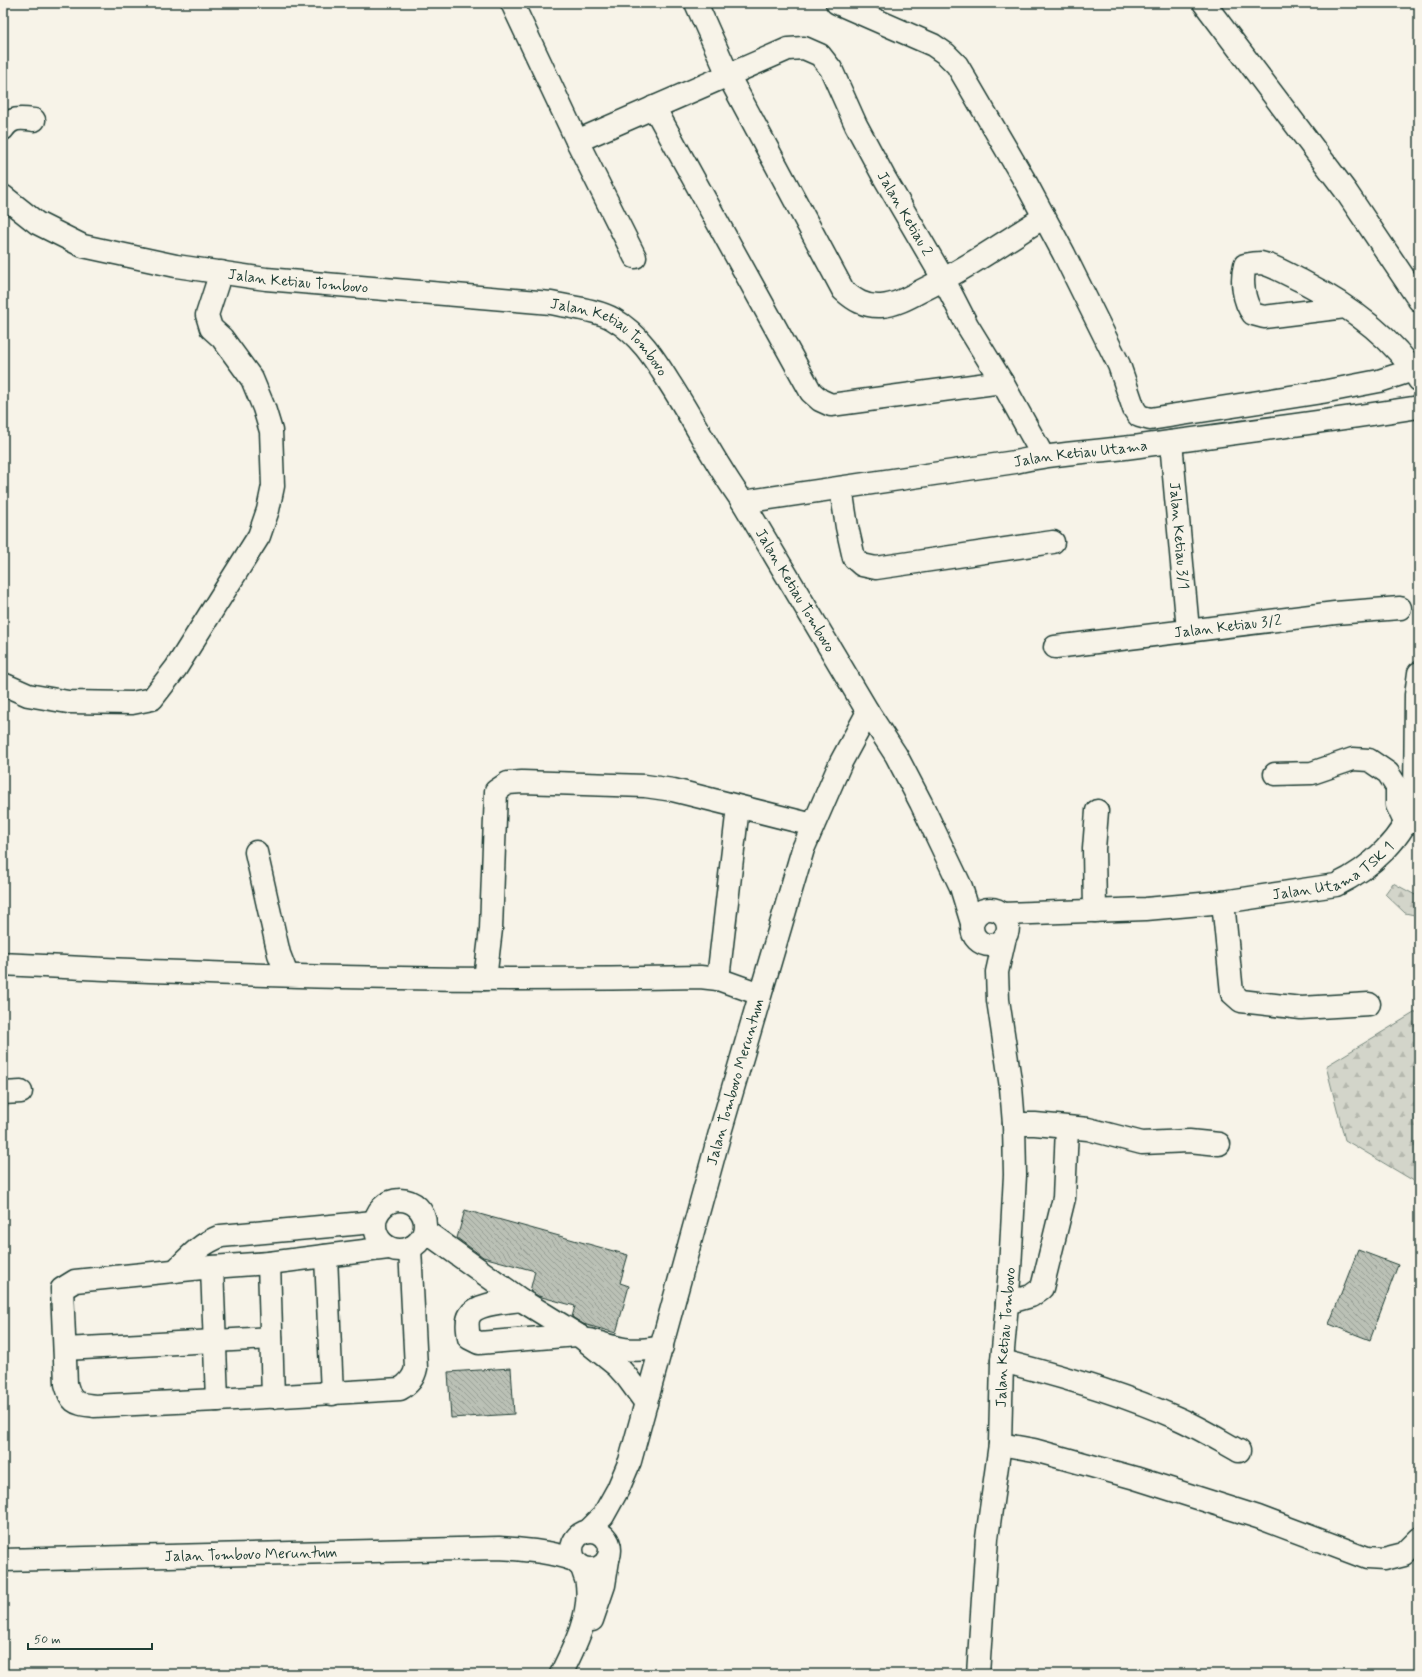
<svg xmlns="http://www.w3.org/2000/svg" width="1422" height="1677" font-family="Mynerve,sans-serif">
<defs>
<pattern id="forest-firs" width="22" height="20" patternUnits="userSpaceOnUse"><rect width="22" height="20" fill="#d3d5ca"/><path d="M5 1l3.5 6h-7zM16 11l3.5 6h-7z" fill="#b5b8ae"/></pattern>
<pattern id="building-back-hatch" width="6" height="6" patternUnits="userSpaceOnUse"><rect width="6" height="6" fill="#bbc1b6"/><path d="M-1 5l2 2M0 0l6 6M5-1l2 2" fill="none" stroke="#979e95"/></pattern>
</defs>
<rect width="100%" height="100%" fill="#f7f3e8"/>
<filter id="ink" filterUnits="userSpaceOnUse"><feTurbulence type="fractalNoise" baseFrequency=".025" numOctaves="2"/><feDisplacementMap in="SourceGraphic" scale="8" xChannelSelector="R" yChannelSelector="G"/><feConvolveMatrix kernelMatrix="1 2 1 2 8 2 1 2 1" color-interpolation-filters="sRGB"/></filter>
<g filter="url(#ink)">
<!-- forest -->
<g fill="url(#forest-firs)" stroke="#79897f">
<polygon points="1393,883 1419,897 1419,916 1405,913 1385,894"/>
<polygon points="1419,1010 1419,1184 1345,1140 1326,1066"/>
</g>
<!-- building -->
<g fill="url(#building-back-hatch)" stroke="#1f3d34">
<polygon points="465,1210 628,1255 620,1283 629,1286 616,1333 583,1324 572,1317 575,1306 538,1296 530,1291 535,1271 483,1257 457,1238"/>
<polygon points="1358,1250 1398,1265 1370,1340 1329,1324"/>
<polygon points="511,1368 514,1414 451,1418 448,1372"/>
</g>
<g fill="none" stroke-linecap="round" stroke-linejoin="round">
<!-- minor casing -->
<g stroke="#1f3d34" stroke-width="25">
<g id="minor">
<polyline points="512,3 577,141 635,257"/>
<path d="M696 3 728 75 843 290C854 300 865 307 881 306 895 305 908 298 921 291 964 270 1003 243 1044 217"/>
<polyline points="837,3 933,45 946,54 957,65 1026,183 1064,254 1119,365 1134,409 1139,416 1150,419 1322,392 1379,381 1413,370"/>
<polyline points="1204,3 1345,190 1419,300"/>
<polyline points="654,107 811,392 820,400 831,405 1002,382"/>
<path d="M3 129C11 117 20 118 34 120"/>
<path id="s1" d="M577 141 788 49 804 48 820 55 831 69 856 125 884 177 944 280 967 325 1002 382 1043 456"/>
<path id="s2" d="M3 196 37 223 83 246 176 266 266 279 551 303C569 307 598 310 613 319 639 334 654 358 669 382 695 422 715 464 743 502L868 712 896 755 921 803 961 887 972 923"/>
<path d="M1345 307 1264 317 1253 314C1243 301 1241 280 1245 265 1250 264 1256 263 1261 263 1272 265 1289 275 1300 280 1344 303 1393 335 1419 380"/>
<path id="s3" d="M1171 442 1188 630"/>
<polyline points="841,488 847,527 854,558 862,565 876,568 1053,542"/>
<path id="s4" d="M743 502 1015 462C1053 453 1093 452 1132 447 1228 434 1323 422 1419 407"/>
<path id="s5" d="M1055 647 1335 613 1400 608"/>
<polyline points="3,684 28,695 68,702 132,703 152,699 176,668 259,536 268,510 273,486 271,431 264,408 252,379 222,338 211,328 207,315 221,272"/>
<polyline points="1275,774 1312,773 1353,759 1369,760 1388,773 1397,787 1397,805 1406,824 1414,821"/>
<polyline points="256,852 279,954 287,975"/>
<polyline points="1223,902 1232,993 1241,1001 1301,1008 1369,1004"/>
<circle cx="990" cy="927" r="18"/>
<polyline points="1095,911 1094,849 1097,811"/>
<path id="s6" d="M1003 914 1146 909 1223 902 1336 885C1370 869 1405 837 1415 800L1416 695 1419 673"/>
<path d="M3 964C63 967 122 970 182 972 354 979 527 981 700 977L718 979 760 994"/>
<polyline points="485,979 491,929 496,791 508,783 522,782 645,786 673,790 813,825"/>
<polyline points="718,979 738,807"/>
<polyline points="3,1093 21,1092"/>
<polyline points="1014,1124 1035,1124 1088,1129 1142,1143 1189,1141 1219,1144"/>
<circle cx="400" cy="1225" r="25"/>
<polyline points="425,1231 521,1300 581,1337 617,1366 627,1377 646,1403"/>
<path d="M388 1248 269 1263 212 1267 217 1400 400 1389C409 1384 414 1378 416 1368L410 1248"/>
<polyline points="326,1256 332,1394"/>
<polyline points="269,1263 273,1397"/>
<path d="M212 1267 75 1281 62 1289 66 1384C72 1404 74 1403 94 1406L217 1400"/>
<path d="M175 1271C190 1256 200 1244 221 1236L374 1222"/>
<path d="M521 1300C507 1302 477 1303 470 1315 466 1321 468 1331 469 1338L479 1343 577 1335"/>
<polyline points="1007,1303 1031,1296 1042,1288 1064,1198 1067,1128"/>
<path d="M590 1340C618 1349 631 1353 662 1347"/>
<polyline points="65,1349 271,1338"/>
<path d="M1002 1361C1062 1376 1121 1393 1177 1418 1198 1427 1219 1440 1239 1451"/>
<polyline points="1000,1444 1034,1450 1135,1478 1258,1517 1367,1558 1384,1559 1404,1554 1419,1539"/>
<circle cx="591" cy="1550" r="19"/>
<path id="s7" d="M588 1531 603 1516 618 1489 630 1461 721 1129 803 849 841 762 868 712"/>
<path id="s8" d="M3 1560 499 1548C525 1550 549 1551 574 1560"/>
<polyline points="592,1620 604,1585 608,1560"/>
<path d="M561 1674C574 1648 591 1615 587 1585 587 1579 583 1573 582 1567"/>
<path id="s9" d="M978 1674 987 1538 1000 1444 1002 1361 1010 1269 1015 1175 1014 1124 1011 1087 998 1000 997 972 1005 937"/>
</g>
</g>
<!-- minor -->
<use href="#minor" stroke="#f7f3e8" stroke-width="22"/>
</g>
</g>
<g text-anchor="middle" stroke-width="3" stroke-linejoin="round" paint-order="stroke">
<!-- street labels -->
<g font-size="15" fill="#1f3d34" stroke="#f7f3e8">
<text dy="5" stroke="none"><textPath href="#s1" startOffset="444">Jalan Ketiau 2</textPath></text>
<text dy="5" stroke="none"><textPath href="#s2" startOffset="313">Jalan Ketiau Tombovo</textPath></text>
<text dy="5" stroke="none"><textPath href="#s2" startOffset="637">Jalan Ketiau Tombovo</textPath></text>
<text dy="5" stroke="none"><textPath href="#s4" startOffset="341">Jalan Ketiau Utama</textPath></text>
<text dy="5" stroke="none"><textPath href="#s3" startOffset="94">Jalan Ketiau 3/1</textPath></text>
<text dy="5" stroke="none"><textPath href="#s2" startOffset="960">Jalan Ketiau Tombovo</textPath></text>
<text dy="5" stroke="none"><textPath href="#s5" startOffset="174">Jalan Ketiau 3/2</textPath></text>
<text dy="5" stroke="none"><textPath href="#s6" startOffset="337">Jalan Utama TSK 1</textPath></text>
<text dy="5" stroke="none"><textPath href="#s7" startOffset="476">Jalan Tombovo Meruntum</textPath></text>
<text dy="5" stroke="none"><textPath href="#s9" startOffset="338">Jalan Ketiau Tombovo</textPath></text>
<text dy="5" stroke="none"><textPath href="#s8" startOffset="248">Jalan Tombovo Meruntum</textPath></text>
</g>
</g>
<!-- margin -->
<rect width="1422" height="1677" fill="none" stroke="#f7f3e8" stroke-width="16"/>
<rect x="8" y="8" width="1406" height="1661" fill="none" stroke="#1f3d34" stroke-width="1.5" filter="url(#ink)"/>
<!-- scale -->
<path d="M28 1643v6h124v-6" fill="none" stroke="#1f3d34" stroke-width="2"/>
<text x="34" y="1643" font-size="12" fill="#1f3d34" stroke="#f7f3e8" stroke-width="3" paint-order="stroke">50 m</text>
</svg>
